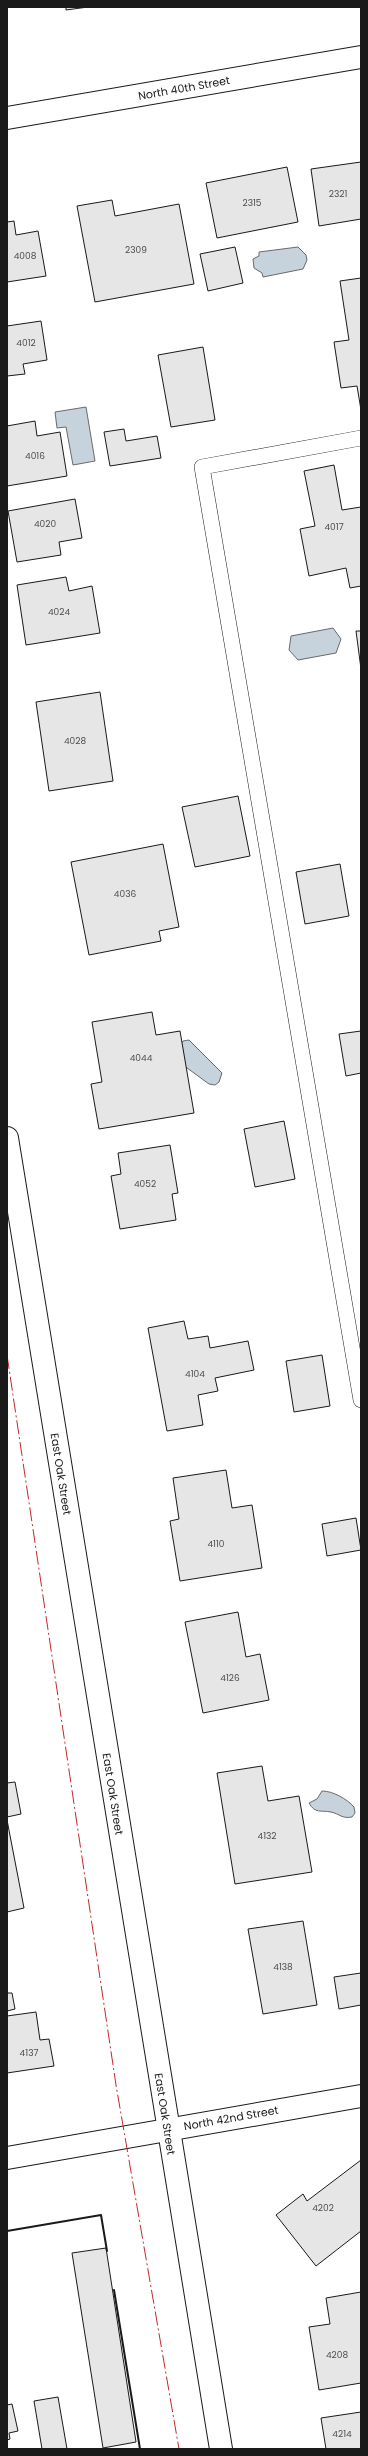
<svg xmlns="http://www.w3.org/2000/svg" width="368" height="2456" font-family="Poppins,sans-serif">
<rect width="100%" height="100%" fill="#fff"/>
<!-- water -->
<g fill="#c6d2dc" stroke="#6a6a6a">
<polygon points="298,247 306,255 307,260 303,269 263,277 262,273 254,268 253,259 259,256 259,252"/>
<polygon points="86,407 95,461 73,465 66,427 57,428 55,412"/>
<polygon points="333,628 341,639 336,653 298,660 289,650 291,636"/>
<polygon points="189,1040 222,1073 219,1082 215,1085 209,1084 183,1065 180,1046 183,1041"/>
<path d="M322 1791C333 1791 347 1799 354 1807L355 1813 352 1817C342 1819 340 1814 331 1812 321 1810 315 1814 309 1803L317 1799Z"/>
</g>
<!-- building -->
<g fill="#e6e6e6" stroke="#1a1a1a">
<polygon points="66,7 88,7 66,10"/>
<polygon points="361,162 361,219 319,226 311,169"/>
<polygon points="287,167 298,222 217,238 206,183"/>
<polygon points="112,200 115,216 179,204 194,284 95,302 77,206"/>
<polygon points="14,221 16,235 38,231 46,276 7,282 7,222"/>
<polygon points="235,247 243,283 208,291 200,254"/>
<polygon points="361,278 361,410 357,386 341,388 334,342 349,340 340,281"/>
<polygon points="41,321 47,360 23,364 25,374 7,376 7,326"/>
<polygon points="203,347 215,420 171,427 158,355"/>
<polygon points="35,421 37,436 60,432 67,476 7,486 7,426"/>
<polygon points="124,429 126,441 157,436 161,458 110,466 104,432"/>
<polygon points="334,465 342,510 361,507 361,586 350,588 346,568 309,576 300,529 315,526 304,471"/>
<polygon points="75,499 82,538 59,542 61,555 17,562 8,511"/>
<polygon points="66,577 69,591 92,586 100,633 26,645 17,585"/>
<polygon points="356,631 361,631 361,669"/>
<polygon points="100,692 113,781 49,791 36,702"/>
<polygon points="238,796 250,856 195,867 182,807"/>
<polygon points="163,844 179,927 159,931 161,941 89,955 71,862"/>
<polygon points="340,864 349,916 305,924 296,872"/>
<polygon points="152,1012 156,1035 180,1031 194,1113 99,1129 91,1084 102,1082 92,1022"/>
<polygon points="361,1031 361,1073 346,1076 339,1034"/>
<polygon points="284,1121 295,1179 255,1187 244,1129"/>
<polygon points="170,1145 178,1193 172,1194 176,1220 120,1229 111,1176 121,1174 118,1153"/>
<polygon points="184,1321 188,1339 208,1336 210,1348 248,1341 254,1370 215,1378 218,1391 198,1395 203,1425 167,1431 148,1328"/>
<polygon points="322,1355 330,1406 294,1412 286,1361"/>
<polygon points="226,1470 232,1508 252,1505 262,1568 180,1581 170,1521 179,1519 173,1478"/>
<polygon points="356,1518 361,1550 327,1556 322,1524"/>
<polygon points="238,1612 246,1657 260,1654 269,1700 203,1713 185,1622"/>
<polygon points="262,1766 268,1801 299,1796 312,1872 235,1884 217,1773"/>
<polygon points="15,1782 21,1814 7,1817 7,1783"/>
<polygon points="7,1820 24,1908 7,1912"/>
<polygon points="303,1921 317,2005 263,2014 248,1929"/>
<polygon points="361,1973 361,2005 339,2009 334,1977"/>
<polygon points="7,1993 12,1993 15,2009 7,2011"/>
<polygon points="36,2012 40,2040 49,2039 54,2066 7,2073 7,2016"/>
<polygon points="361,2160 361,2231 316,2266 276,2215 303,2194 307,2201"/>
<polygon points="106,2248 136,2442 103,2448 72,2253"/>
<polygon points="361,2292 361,2383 319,2390 309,2327 330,2324 326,2298"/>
<polygon points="58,2397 67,2449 42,2449 34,2401"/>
<polygon points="12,2404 18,2431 9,2433 10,2439 7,2440 7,2405"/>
<polygon points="361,2412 361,2449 326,2449 321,2418"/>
</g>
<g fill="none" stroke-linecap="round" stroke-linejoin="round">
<!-- service casing -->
<g stroke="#1a1a1a" stroke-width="16">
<polyline id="service" points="361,438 202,467 361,1400"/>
</g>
<!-- minor casing -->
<g stroke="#1a1a1a" stroke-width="24">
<polyline id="minor" points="7,2158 361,2096"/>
</g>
<!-- tertiary casing -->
<g stroke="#1a1a1a" stroke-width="24">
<polyline id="tertiary" points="7,1138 221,2449"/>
</g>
<!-- secondary casing -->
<g stroke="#1a1a1a" stroke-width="24">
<polyline id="secondary" points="7,118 361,57"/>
</g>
<!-- service -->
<use href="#service" stroke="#fff" stroke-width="15"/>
<!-- minor -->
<use href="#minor" stroke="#fff" stroke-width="22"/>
<!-- tertiary -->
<use href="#tertiary" stroke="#fff" stroke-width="22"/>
<!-- secondary -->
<use href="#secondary" stroke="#fff" stroke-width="22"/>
<!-- wall -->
<g stroke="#1a1a1a" stroke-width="2">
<polyline points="7,2231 101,2215 107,2251"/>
<polyline points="114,2290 140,2449"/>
</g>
<!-- power -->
<polyline stroke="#c62828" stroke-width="1" stroke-dasharray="14 3 2 3" stroke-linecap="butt" points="7,1355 116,2085 179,2449"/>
</g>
<g text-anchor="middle" stroke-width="3" stroke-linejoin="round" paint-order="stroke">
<!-- number labels -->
<g font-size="9" fill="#4d4d4d">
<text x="338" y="197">2321</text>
<text x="252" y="206">2315</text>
<text x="136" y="253">2309</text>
<text x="25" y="259">4008</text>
<text x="26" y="346">4012</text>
<text x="35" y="459">4016</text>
<text x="45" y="527">4020</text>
<text x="334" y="530">4017</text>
<text x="59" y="615">4024</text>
<text x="75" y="744">4028</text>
<text x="125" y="897">4036</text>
<text x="141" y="1061">4044</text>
<text x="145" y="1187">4052</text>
<text x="195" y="1377">4104</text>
<text x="216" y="1547">4110</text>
<text x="230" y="1681">4126</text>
<text x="267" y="1839">4132</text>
<text x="283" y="1970">4138</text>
<text x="29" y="2056">4137</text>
<text x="323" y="2211">4202</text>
<text x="337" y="2358">4208</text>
<text x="342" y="2437">4214</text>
</g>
<!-- street labels -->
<g font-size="11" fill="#1a1a1a" stroke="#fff">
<text transform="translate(184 88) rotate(-10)" y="4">North 40th Street</text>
<text transform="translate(61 1474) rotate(81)" y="4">East Oak Street</text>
<text transform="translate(113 1794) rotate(81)" y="4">East Oak Street</text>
<text transform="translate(165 2114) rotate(81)" y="4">East Oak Street</text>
<text transform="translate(231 2118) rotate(-10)" y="4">North 42nd Street</text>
</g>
</g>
<!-- border -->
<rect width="368" height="2456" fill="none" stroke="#1a1a1a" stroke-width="16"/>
</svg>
